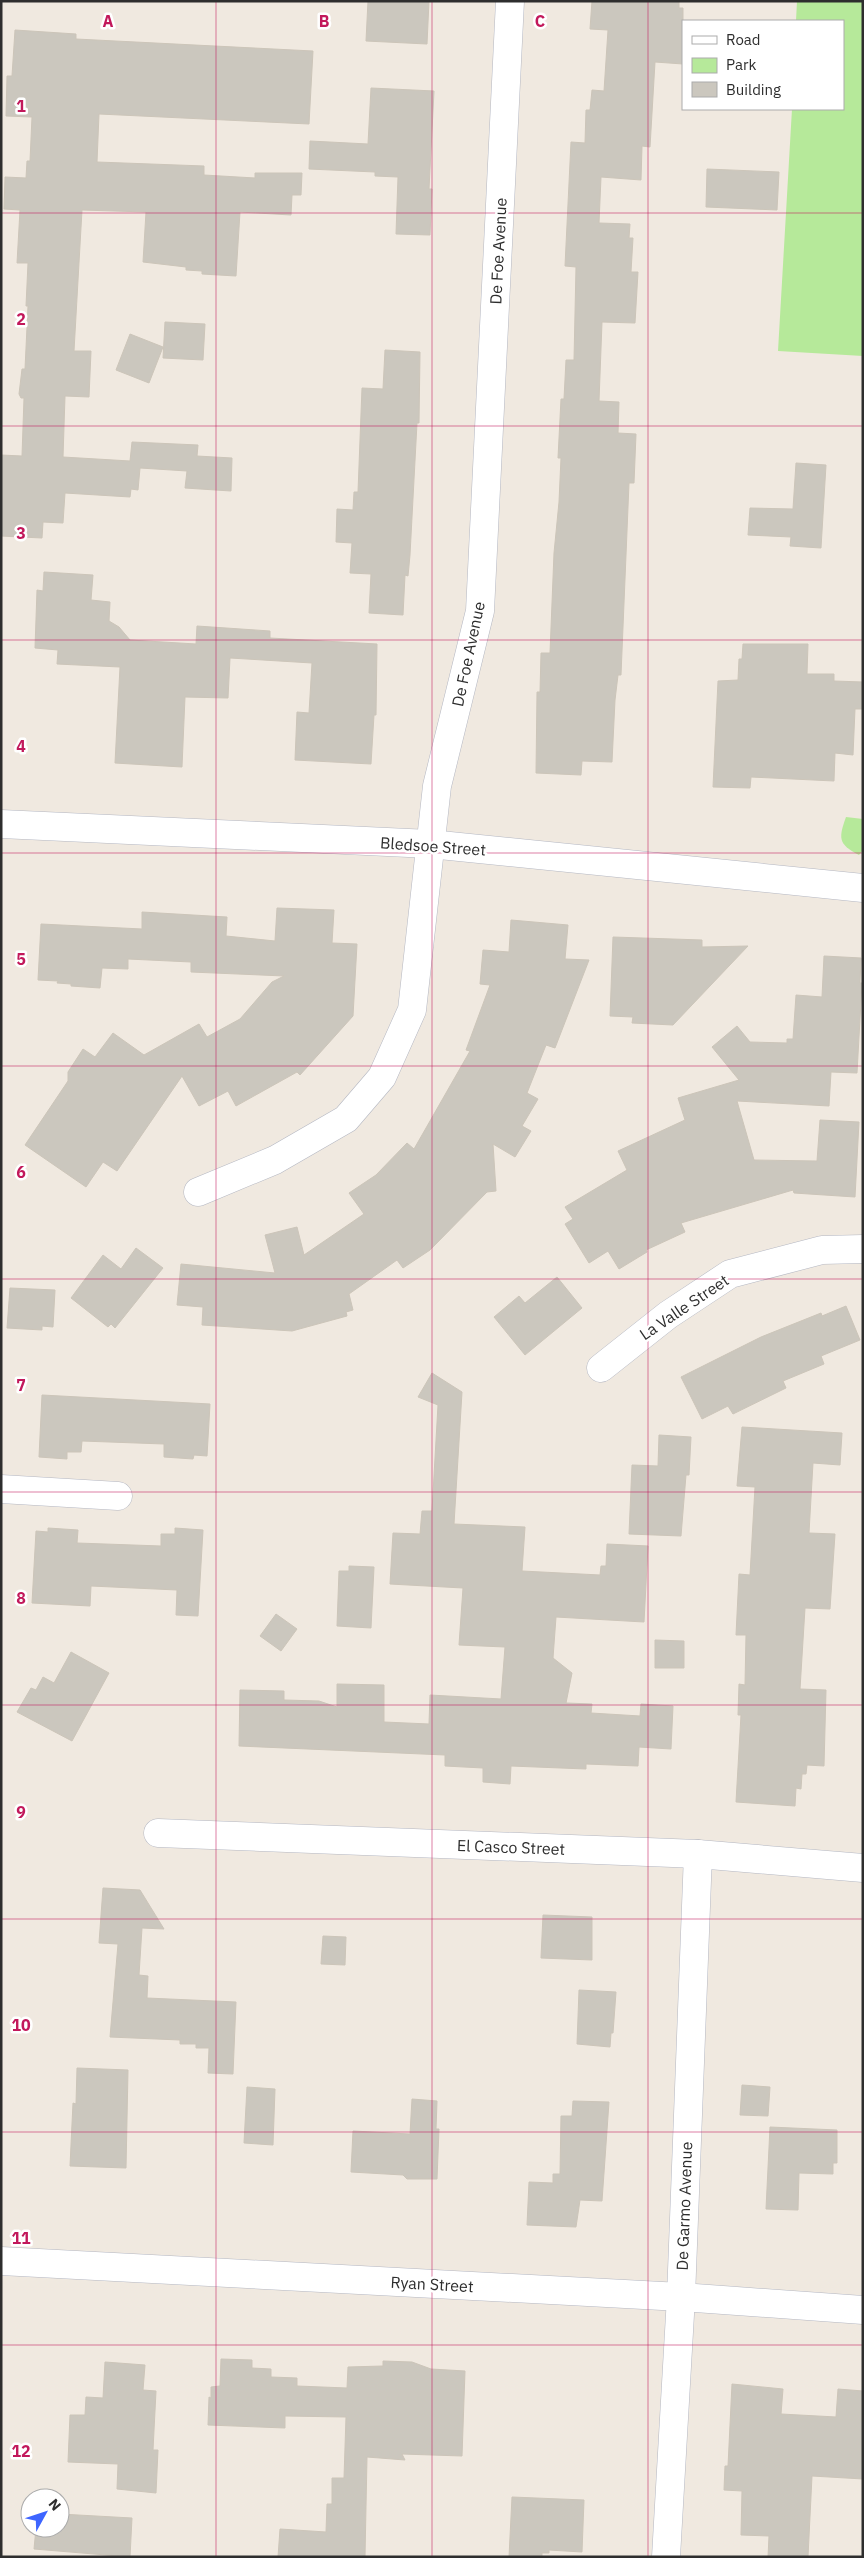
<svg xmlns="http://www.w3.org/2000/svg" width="864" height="2558" font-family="'IBM Plex Sans',sans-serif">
<rect width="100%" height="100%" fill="#f0e9e0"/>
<!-- green -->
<g fill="#b6e99a">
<polygon points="797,1 863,1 863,356 778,351 792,109 843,109 843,21 796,21"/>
<path d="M846 817 863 819V850L859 855C837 844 839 837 846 817Z"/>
</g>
<!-- building -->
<g fill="#cbc7be" stroke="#ccc5b9">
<polygon points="368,1 429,1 427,44 366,41"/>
<polygon points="592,1 679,1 679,8 683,8 683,64 655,62 650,147 642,146 641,180 601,177 599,223 630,224 629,238 633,238 631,272 638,272 635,323 602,322 599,401 619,402 618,433 636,434 634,483 629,483 621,675 618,675 615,700 612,762 582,761 581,775 536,773 537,692 540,692 541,653 550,653 554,553 559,502 561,458 558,458 561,399 564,399 566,360 574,360 576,267 565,266 571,142 585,143 586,110 590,110 592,90 604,91 608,30 590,29"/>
<polygon points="15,30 76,34 76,39 313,51 309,124 99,114 97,162 204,166 204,175 255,178 255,173 302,173 301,195 292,195 291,215 240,212 236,276 202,274 202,271 186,270 186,267 143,262 146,212 82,210 74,351 91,351 89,397 65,396 63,457 130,461 132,442 198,445 197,456 232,458 231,491 185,488 187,471 140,468 138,490 131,489 130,497 65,493 63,523 43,522 42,538 1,536 1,455 22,456 24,398 21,398 19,394 22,369 25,369 28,306 26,306 28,263 17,263 20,210 4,209 5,177 26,178 27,161 30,161 32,117 6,116 7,76 12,76"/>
<polygon points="371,88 434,91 429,189 432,189 430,235 396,234 398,177 375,176 375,172 309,169 310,141 368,144"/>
<polygon points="707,169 779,172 777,210 706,207"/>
<polygon points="165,322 205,324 203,360 163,358"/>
<polygon points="130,334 163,347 149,383 116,370"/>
<polygon points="385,350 420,352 419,423 417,423 410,555 408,576 405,575 403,615 369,613 371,574 350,573 352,543 336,542 337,509 353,510 354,492 358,492 362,388 383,389"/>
<polygon points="796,463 826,465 821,548 790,546 791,537 748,535 750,508 793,509"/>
<polygon points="44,572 93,575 91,600 110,602 109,621 119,627 130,640 196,644 197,626 270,631 270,638 377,644 376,715 374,715 371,764 295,760 297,712 309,713 312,663 230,658 228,698 185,697 182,767 115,763 120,667 57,664 58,650 35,648 37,590 43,591"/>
<polygon points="743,644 808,644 807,674 834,674 834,681 863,682 863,709 855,709 853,755 835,753 834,781 751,777 750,788 713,787 718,681 738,680 739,659 742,659"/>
<polygon points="277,908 334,910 332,943 357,944 353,1016 300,1075 297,1072 236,1106 228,1091 199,1106 182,1076 117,1171 103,1162 86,1187 25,1145 68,1081 68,1072 83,1049 95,1057 113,1033 144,1055 199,1024 207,1037 240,1019 272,982 284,976 191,972 191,962 128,959 128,969 102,968 100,988 71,986 71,984 57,983 58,981 38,980 41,924 142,929 142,912 227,917 226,936 275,941"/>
<polygon points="511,920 568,925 565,959 589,960 555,1048 546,1045 527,1093 538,1099 522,1126 531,1131 515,1157 493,1144 496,1191 487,1192 430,1250 403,1268 397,1260 349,1294 353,1310 346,1312 347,1316 292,1331 202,1325 203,1307 177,1305 181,1264 275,1273 265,1235 297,1227 304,1255 364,1214 349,1193 376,1175 407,1143 414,1149 470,1051 466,1050 490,985 480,984 483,950 509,952"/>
<polygon points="613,937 702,940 702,947 748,946 673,1025 632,1023 633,1017 610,1016"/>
<polygon points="824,956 861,958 860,983 862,983 857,1073 831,1072 829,1106 737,1101 754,1160 817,1161 820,1120 859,1122 855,1197 794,1193 793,1190 681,1223 685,1232 646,1250 647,1252 619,1269 608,1251 589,1263 565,1224 573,1219 565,1207 627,1170 618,1151 685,1120 678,1098 739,1080 712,1047 737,1026 750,1042 787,1043 787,1039 793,1039 796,995 822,997"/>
<polygon points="136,1248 163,1268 115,1328 111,1324 108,1327 71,1298 103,1255 121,1269"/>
<polygon points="557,1277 582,1308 525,1355 494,1317 519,1296 525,1303"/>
<polygon points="10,1288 55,1290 53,1327 42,1326 42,1330 7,1328"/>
<polygon points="846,1306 860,1340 821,1356 824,1364 783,1381 786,1388 733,1414 728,1406 702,1419 681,1377 761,1337 821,1313 822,1316"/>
<polygon points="432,1373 462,1392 454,1524 525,1527 522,1571 600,1575 601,1566 606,1566 607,1544 648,1546 644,1622 556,1617 553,1658 572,1673 566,1703 592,1704 591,1713 640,1716 641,1704 673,1706 671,1749 639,1747 638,1766 586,1764 586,1769 511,1766 510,1784 483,1782 483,1768 445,1766 445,1755 239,1746 240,1690 284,1691 284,1700 319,1701 337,1707 337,1684 384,1685 384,1722 429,1724 430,1695 501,1699 505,1647 459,1645 463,1588 390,1584 393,1533 420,1534 422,1511 432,1511 438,1405 418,1397"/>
<polygon points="42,1395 210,1404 207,1456 194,1455 193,1459 164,1457 164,1444 82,1441 81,1452 67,1452 67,1459 39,1457"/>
<polygon points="742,1427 842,1433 840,1465 813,1463 809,1533 835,1534 830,1609 805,1608 800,1689 826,1690 824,1766 807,1765 806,1774 802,1774 801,1789 796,1788 795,1806 736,1802 741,1715 738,1715 739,1684 745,1685 746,1635 736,1635 739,1574 750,1575 755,1487 737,1486"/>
<polygon points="659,1435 691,1437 689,1475 686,1475 681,1536 629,1534 632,1465 658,1466"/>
<polygon points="48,1528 78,1530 77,1543 161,1546 161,1534 175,1534 175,1528 203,1530 198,1616 176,1615 177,1590 91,1586 90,1606 32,1603 36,1531 48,1532"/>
<polygon points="349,1566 374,1567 371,1628 337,1626 339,1571 349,1571"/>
<polygon points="276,1614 297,1629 281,1651 260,1636"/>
<polygon points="655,1640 684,1641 684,1668 655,1668"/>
<polygon points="71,1652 109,1673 72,1741 17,1712 31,1688 36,1690 43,1677 54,1683"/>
<polygon points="103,1888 140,1890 164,1929 142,1928 139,1975 148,1976 147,1998 236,2002 233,2074 208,2073 209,2048 196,2048 196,2044 180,2044 180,2040 110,2037 118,1944 99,1943"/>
<polygon points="543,1915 592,1917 592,1960 541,1958"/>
<polygon points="323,1936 346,1937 345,1965 321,1964"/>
<polygon points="579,1990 616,1992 613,2033 611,2033 610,2047 577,2044"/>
<polygon points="77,2068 128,2070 126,2168 70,2166 73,2103 76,2104"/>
<polygon points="742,2085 770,2087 768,2116 740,2115"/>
<polygon points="247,2087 275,2089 273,2145 244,2143"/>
<polygon points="412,2099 437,2101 436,2129 439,2129 437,2179 407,2179 403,2175 351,2172 353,2131 410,2134"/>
<polygon points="573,2101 609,2102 602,2201 580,2200 576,2227 527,2225 529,2182 553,2183 553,2174 560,2174 561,2116 572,2116"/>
<polygon points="770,2127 837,2130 837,2163 833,2163 833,2174 799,2173 798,2210 766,2209"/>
<polygon points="221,2359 252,2360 252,2368 271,2369 271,2377 297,2378 297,2386 347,2388 348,2367 383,2366 383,2361 412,2362 431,2369 465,2371 462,2456 402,2454 405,2460 367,2457 365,2557 278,2557 280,2529 326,2532 327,2504 332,2504 332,2478 344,2478 346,2417 285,2416 285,2428 208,2425 209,2397 211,2398 211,2387 220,2386"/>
<polygon points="105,2362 145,2365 143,2390 156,2391 153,2450 158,2450 156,2493 117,2489 118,2464 68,2462 70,2415 85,2415 86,2397 103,2398"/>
<polygon points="732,2384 783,2389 781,2414 836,2417 838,2389 863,2391 863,2479 812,2476 808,2557 768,2557 769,2536 741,2535 742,2491 724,2490 725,2466 728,2466"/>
<polygon points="512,2497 584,2500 582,2552 549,2550 549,2553 542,2553 542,2557 509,2557"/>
<polygon points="60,2514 132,2518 130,2557 34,2549 36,2528 60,2528"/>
</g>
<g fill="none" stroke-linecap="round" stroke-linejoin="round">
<!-- minor casing -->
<g stroke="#b4b7c2" stroke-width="29">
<g id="minor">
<polyline points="198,1192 275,1160 346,1119 382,1077 412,1010 437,786 480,611 510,1"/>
<polyline points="601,1368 668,1315 730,1274 822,1250 863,1249"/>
<polyline points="1,1489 118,1496"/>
<polyline points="158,1833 698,1854 863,1868"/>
<polyline points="1,2261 681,2297 863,2310"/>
<polyline points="666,2557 681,2297 698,1854"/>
</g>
</g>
<!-- tertiary casing -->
<g stroke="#b4b7c2" stroke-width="29">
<polyline id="tertiary" points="1,824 430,844 863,888"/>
</g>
<!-- minor -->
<use href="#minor" stroke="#fff" stroke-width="28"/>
<!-- tertiary -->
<use href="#tertiary" stroke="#fff" stroke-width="28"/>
</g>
<!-- grid -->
<path fill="none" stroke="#c2185b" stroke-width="1" stroke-opacity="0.55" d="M216 1V2557M432 1V2557M648 1V2557M1 213H863M1 426H863M1 640H863M1 853H863M1 1066H863M1 1279H863M1 1492H863M1 1705H863M1 1919H863M1 2132H863M1 2345H863"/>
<g text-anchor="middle" stroke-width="5" stroke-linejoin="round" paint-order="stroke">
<!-- street labels -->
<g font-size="16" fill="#2e2e2e" stroke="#fff">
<text transform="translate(498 251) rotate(-87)" y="6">De Foe Avenue</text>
<text transform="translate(468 654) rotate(-78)" y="6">De Foe Avenue</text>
<text transform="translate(433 846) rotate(4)" y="6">Bledsoe Street</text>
<text transform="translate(684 1307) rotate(-34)" y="6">La Valle Street</text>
<text transform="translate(511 1847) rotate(2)" y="6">El Casco Street</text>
<text transform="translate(684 2206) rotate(-88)" y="6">De Garmo Avenue</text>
<text transform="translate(432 2284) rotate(3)" y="6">Ryan Street</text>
</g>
</g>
<g font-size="16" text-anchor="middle" font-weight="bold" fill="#c2185b" stroke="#fff" stroke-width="5" stroke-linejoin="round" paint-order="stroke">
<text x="108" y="27">A</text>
<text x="324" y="27">B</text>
<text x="540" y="27">C</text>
<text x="21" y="112">1</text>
<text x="21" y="325">2</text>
<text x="21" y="539">3</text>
<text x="21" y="752">4</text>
<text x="21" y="965">5</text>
<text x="21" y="1178">6</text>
<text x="21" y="1391">7</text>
<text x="21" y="1604">8</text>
<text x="21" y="1818">9</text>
<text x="21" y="2031">10</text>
<text x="21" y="2244">11</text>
<text x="21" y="2457">12</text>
</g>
<!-- border -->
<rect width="864" height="2558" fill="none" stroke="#2e2e2e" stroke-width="5"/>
<!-- legend -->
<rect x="682" y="20" width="162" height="90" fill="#ffffff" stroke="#ababab"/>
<rect x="692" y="36" width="25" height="8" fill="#ffffff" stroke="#ababab"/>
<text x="726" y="45" font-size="15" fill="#2e2e2e">Road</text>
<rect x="692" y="58" width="25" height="15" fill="#b6e99a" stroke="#ababab"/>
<text x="726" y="70" font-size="15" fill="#2e2e2e">Park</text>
<rect x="692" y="82" width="25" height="15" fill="#cbc7be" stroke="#ababab"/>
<text x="726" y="95" font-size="15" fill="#2e2e2e">Building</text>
<!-- north arrow -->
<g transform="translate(45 2513) rotate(50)"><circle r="24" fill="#ffffff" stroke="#ababab"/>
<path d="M0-4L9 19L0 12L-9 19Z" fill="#3e65ff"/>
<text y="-8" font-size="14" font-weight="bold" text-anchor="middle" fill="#2e2e2e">N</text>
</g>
</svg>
